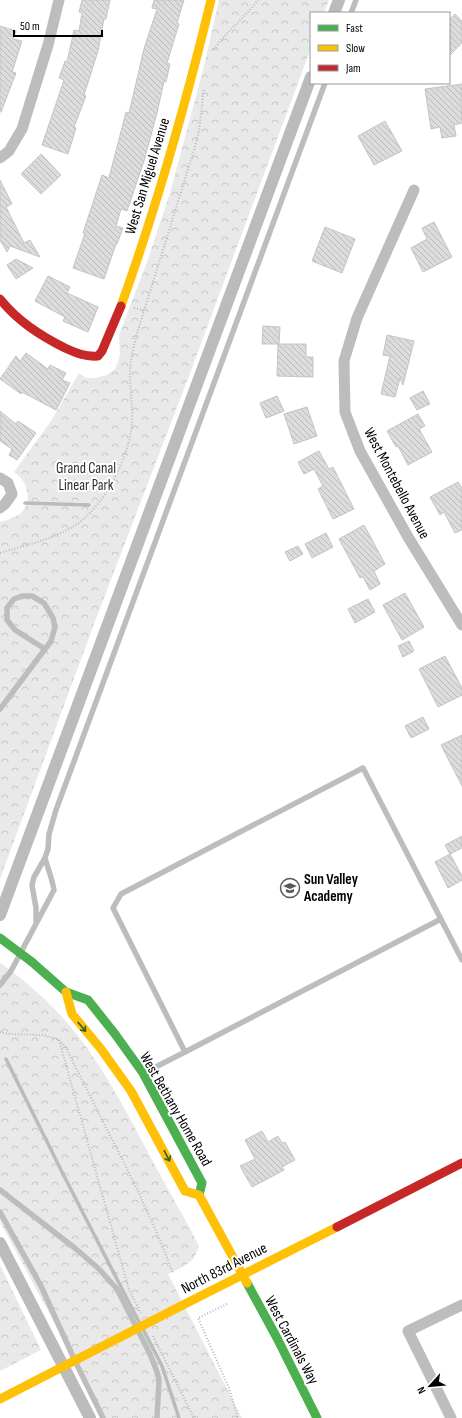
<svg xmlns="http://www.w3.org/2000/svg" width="462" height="1418" font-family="'Sofia Sans Condensed',sans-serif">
<defs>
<pattern id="park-crowns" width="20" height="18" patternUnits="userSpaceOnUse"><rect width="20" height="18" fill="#e9e9e9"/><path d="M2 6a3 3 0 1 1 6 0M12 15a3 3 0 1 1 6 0" fill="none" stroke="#c6c6c6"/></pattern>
<pattern id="building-back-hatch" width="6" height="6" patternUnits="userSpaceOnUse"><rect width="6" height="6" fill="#dcdcdc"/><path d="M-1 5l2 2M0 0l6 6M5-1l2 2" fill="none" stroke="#bbb"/></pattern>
</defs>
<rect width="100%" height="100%" fill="#fff"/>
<!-- park -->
<g fill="url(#park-crowns)">
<path d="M219 0H329L324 13H311V48L189 376 94 624 0 879V522C6 520 12 519 18 515 34 504 29 482 14 472L51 421 79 373 86 378H96L107 375 115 369 118 362 120 354 119 335 147 262 170 193 204 66Z"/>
<path d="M0 963C8 968 16 975 24 981 80 1026 109 1079 142 1141 158 1172 176 1203 193 1234L199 1246C193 1265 184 1266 168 1274L242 1418H103L75 1361 0 1222Z"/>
<polygon points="0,1265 41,1350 0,1371"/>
</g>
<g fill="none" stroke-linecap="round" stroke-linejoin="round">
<!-- stream -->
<g stroke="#bbb" stroke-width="3.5">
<polyline points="25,503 89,505"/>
<polyline points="6,1059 62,1172 139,1322"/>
<polyline points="143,1329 162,1366 179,1418"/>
</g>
<!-- canal -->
<g stroke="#bbb" stroke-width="12">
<polyline points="334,13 339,0"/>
<polyline points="0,915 311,77"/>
<polyline points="0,1243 90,1418"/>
</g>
</g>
<!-- building -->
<g fill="url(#building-back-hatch)" stroke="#c4c4c4">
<polygon points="82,0 110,0 106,19 104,19 98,51 84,95 86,96 74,127 76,128 68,154 42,145 64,80 59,78 65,61 67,62 74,30 79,31 82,13 79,12"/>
<polygon points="154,0 184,0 177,23 179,24 167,63 170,64 166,82 164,81 157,113 144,161 127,211 121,209 116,226 123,228 117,244 116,244 104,279 73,268 85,233 83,233 102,175 109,178 126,112 129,113 144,49 157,9 152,8"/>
<polygon points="455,14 462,21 462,43 449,56 449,20"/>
<polygon points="0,26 16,31 13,39 22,41 12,72 16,73 1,112 0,112"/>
<polygon points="462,84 462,100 461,100 462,123 454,125 456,136 442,138 440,127 431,129 425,89"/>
<polygon points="385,121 402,151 374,165 358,136"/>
<polygon points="41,154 61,175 41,194 21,174"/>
<polygon points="0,180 12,204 6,207 24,243 30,240 40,257 10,246 7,252 0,240"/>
<polygon points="434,222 452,257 423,272 411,248 427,239 422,228"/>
<polygon points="325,227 355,239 342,273 312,261"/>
<polygon points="16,259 33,268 16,279 7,265"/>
<polygon points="48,276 70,287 67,293 98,307 88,332 63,321 65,317 35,301"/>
<polygon points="263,326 280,327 279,344 306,344 306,357 313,357 313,377 277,376 278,344 262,344"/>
<polygon points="387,335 414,341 403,385 400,378 395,397 381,394 390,356 383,355"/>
<polygon points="26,353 48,369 50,365 66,373 62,380 70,383 56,410 22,392 21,394 0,379 16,356 20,361"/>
<polygon points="423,391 430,404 417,410 410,398"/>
<polygon points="277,396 284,411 266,418 260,403"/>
<polygon points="307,407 317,436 294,444 284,414"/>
<polygon points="0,411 16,424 18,421 36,433 17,460 9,455 12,449 0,441"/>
<polygon points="418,414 425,426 419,429 432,452 408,465 398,446 396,447 387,431"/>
<polygon points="319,451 329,469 333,467 354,509 333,519 318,489 323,486 314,469 304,474 298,462"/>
<polygon points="458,482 462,488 462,530 455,533 444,512 440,515 430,497"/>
<polygon points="364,525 385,564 374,571 380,584 370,590 363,577 360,578 339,539"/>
<polygon points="326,533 333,547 312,558 305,544"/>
<polygon points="298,546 303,554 290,561 285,552"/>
<polygon points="405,593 424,627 402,640 383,605"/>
<polygon points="368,599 375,612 355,623 348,609"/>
<polygon points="409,641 414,651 403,657 398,646"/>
<polygon points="445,656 462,688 462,695 438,707 419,669"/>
<polygon points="423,717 429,729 411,738 405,726"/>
<polygon points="462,735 462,786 441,745"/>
<polygon points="462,836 462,848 450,854 462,876 462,880 448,888 435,862 450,854 445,845"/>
<polygon points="262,1131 268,1142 278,1136 282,1143 285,1142 295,1160 282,1167 284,1170 252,1187 240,1166 255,1159 245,1140"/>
</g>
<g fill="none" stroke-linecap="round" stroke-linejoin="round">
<!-- path -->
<g stroke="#b8b8b8" stroke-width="2" stroke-dasharray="1 2" stroke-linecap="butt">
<path d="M214 50C226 31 245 18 258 0"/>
<polyline points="134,308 145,311"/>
<path d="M0 553C25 545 52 540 74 526 102 509 126 463 131 431 134 412 130 393 130 374 130 361 133 350 136 337L194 150 199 131 204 88"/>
<polyline points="0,1032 9,1034 43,1035 59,1040 129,1290 141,1313"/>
<polyline points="59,1040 65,1046 137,1189 160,1240 173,1273"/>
<polyline points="227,1304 198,1318 229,1388 238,1418"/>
<polyline points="153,1336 194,1418"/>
</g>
<!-- lane -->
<g stroke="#bdbdbd" stroke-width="5.5">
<polyline points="351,13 356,0"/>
<polyline points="0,709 51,641 55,627 53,618 44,603 32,596 22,596 14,599 7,608 7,620 15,630 45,649"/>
<polyline points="441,919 185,1052 113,908 121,894 363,768 462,960"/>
<polyline points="36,921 36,908 32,885 34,877 45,858 48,849 49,834 56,810 325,83"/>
<path d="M0 985 11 971 54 890C52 878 48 869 45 858"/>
<polyline points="144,1073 185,1052"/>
<polyline points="0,1190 76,1249 99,1269 117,1289 150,1354 157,1372 159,1380 157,1418"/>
<polyline points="0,1212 41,1286 75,1361 103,1418"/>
</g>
<!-- street -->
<g stroke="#bdbdbd" stroke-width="11">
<polyline points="0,158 9,151 22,129 48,45 59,0"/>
<polyline points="414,190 357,318 344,361 345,412 360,451 408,537 462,625"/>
<polyline points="0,478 8,483 12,494 5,504 0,508"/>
<polyline points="451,1418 408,1331 462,1305"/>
</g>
<!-- fast -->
<g stroke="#4caf50" stroke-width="9">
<polyline points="32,962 66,992 88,1000 115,1034 143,1073 202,1183 199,1195"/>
<polyline points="247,1283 277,1338 317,1418"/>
</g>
<!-- slow -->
<g stroke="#ffc107" stroke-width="9">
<path d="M121 306C157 206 186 103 211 0"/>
<polyline points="66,992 72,1014 101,1049 131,1091 185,1191 199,1195 247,1283"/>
<polyline points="177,1308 337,1227"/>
<polyline points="0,1399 99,1348"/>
</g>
<!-- jam -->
<g stroke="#c62828" stroke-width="9">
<path d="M0 299C18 321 39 335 65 348 76 353 85 357 98 356L102 351 121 306"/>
<polyline points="337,1227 462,1163"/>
</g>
<!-- fast-bridge -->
<polyline stroke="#4caf50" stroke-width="9" points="0,938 32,962"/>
<!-- slow-bridge -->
<polyline stroke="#ffc107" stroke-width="9" points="99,1348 177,1308"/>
</g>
<!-- one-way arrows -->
<defs><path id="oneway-shaft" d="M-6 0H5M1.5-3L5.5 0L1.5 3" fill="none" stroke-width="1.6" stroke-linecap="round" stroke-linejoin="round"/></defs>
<g stroke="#2a602c">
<use href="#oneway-shaft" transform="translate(82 1027) rotate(50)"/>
<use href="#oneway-shaft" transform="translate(167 1156) rotate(62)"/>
</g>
<!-- icons -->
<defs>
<g id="school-ring" transform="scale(1)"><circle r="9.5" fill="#fff" stroke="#595959" stroke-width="1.5"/><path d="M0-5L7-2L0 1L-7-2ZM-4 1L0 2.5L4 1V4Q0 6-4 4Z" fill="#595959"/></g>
</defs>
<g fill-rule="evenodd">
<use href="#school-ring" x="290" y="888"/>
</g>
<g text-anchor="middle" stroke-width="4" stroke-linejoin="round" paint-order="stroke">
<!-- street labels -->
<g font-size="15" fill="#000" stroke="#fff">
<text transform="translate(147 176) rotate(-73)" y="5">West San Miguel Avenue</text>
<text transform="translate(397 483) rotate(62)" y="5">West Montebello Avenue</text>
<text transform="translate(176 1109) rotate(60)" y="5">West Bethany Home Road</text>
<text transform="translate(224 1268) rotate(-27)" y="5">North 83rd Avenue</text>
<text transform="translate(292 1340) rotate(62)" y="5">West Cardinals Way</text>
</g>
<!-- park labels -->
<g font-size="15" fill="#2e2e2e" stroke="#fff">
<text x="86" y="473">Grand Canal<tspan x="86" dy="17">Linear Park</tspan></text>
</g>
<!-- poi labels -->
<g font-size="15" font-weight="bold" fill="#000" stroke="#fff" text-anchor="start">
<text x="304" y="884">Sun Valley<tspan x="304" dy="17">Academy</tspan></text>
</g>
</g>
<!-- legend -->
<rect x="310" y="12" width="140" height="72" fill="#ffffff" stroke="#999999"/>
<rect x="318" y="25" width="20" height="6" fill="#4caf50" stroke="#999999"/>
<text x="346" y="32" font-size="12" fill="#000000">Fast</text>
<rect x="318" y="45" width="20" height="6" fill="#ffc107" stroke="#999999"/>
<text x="346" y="52" font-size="12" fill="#000000">Slow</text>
<rect x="318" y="65" width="20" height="6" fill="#c62828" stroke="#999999"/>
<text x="346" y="72" font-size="12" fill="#000000">Jam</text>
<!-- north arrow -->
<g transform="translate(430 1386) rotate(243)" stroke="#ffffff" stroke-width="3" paint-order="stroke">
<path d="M0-3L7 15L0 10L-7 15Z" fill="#000000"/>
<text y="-6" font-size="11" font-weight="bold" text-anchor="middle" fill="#000000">N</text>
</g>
<!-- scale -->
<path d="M14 30v6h88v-6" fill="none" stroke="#000000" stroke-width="2"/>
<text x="20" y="30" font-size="12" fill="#000000" stroke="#ffffff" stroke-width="3" paint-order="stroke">50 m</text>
</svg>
